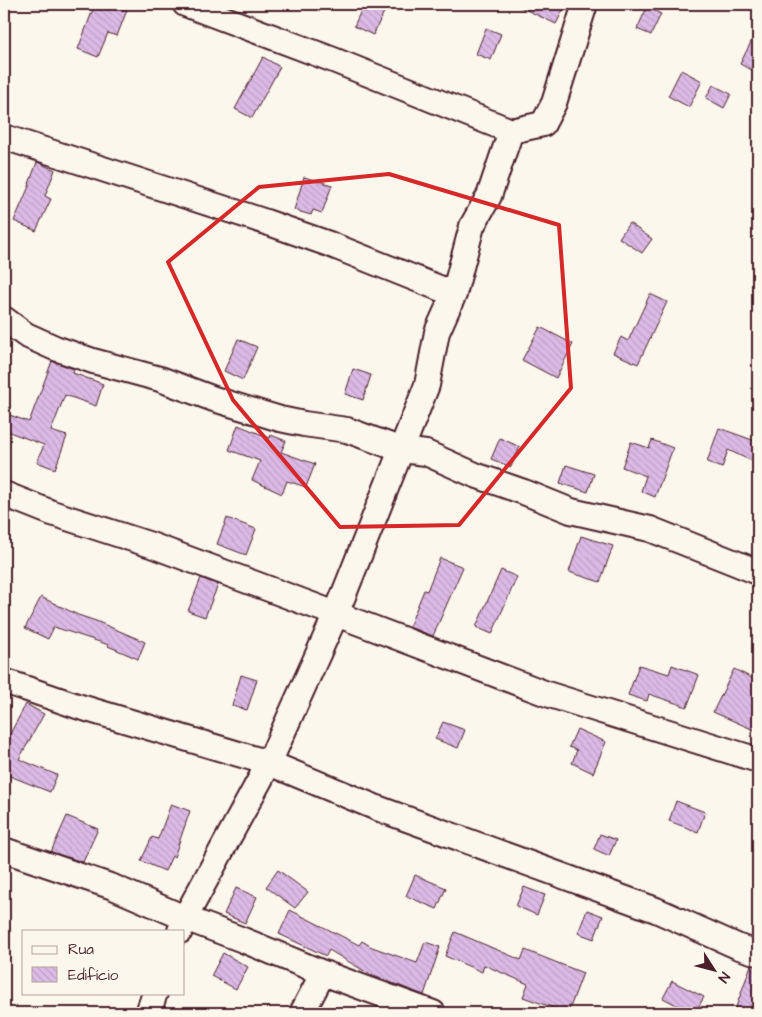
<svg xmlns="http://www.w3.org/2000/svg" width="762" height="1017" font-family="'Architects Daughter',sans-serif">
<defs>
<pattern id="building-back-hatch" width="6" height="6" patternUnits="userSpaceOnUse" patternTransform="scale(1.25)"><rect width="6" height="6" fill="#dcbae6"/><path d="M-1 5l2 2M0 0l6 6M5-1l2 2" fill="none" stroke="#be9fc5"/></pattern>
</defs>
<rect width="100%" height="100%" fill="#fbf7ec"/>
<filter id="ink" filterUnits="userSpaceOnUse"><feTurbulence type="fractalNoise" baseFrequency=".02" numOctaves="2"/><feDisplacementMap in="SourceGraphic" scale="10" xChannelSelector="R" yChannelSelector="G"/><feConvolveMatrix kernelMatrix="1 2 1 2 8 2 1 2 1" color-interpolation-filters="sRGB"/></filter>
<g filter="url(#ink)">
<!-- building -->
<g fill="url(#building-back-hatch)" stroke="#4a1f2b">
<polygon points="95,4 112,4 127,10 117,36 108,33 98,57 78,49"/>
<polygon points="364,4 371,4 385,10 373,35 354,26"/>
<polygon points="514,4 566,4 556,24"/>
<polygon points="647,7 661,14 651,35 637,29"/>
<polygon points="486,28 501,34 491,60 476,54"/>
<polygon points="758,28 758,73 740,64"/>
<polygon points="263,57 280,67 252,118 235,109"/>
<polygon points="681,70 702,81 689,107 668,96"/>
<polygon points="713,85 731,94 724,108 706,98"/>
<polygon points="37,162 55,170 45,196 51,199 36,231 14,221 30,184 29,184"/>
<polygon points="304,177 332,185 322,213 313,210 311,215 294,210"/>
<polygon points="629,223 652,239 642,253 619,238"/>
<polygon points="650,294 667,302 638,364 613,353 621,337 628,341"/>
<polygon points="540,327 573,344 556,378 522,360"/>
<polygon points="238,339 257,347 243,380 224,371"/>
<polygon points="52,361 74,369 73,373 103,384 96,406 65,395 51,431 67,436 55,469 37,462 44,445 4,430 4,413 29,422"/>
<polygon points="353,369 371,375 363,400 345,394"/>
<polygon points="238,425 270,438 271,435 286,441 281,452 315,464 306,487 287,481 282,494 252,480 260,461 229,450"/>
<polygon points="719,428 758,442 758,464 728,450 722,468 707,462"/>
<polygon points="500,438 520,447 511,467 491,459"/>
<polygon points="652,440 673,448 655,497 641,491 646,476 622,467 631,442 649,448"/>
<polygon points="566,465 594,474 588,492 560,483"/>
<polygon points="227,518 256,529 246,555 217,544"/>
<polygon points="581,536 613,546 600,582 569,572"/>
<polygon points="440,558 463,567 433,636 409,627 424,590 427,591"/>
<polygon points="501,570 517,577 492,634 476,627"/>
<polygon points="201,578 218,585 205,617 188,611"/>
<polygon points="41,597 78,615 96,621 145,642 138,659 108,646 109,645 54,627 48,639 25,628"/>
<polygon points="639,665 669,674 672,665 699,675 687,707 649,694 647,701 628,695"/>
<polygon points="734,669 758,681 758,721 754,730 713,712"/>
<polygon points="241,675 257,680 247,710 232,706"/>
<polygon points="26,704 44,714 19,759 57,775 50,792 10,776 4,787 4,745"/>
<polygon points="443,722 465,730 458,748 435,739"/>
<polygon points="577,729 606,742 593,773 572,763 577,750 569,747"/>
<polygon points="676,801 705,812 698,832 669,821"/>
<polygon points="171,804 190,811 174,857 172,856 165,871 141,861 152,837 158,839"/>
<polygon points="67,816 98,829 83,862 51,852"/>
<polygon points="600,834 616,840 609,856 594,849"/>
<polygon points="278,870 308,892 295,908 266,887"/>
<polygon points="415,875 446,888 437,909 406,896"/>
<polygon points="524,887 545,895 537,915 516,906"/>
<polygon points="236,888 257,897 245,923 224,914"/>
<polygon points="290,910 359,945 362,941 372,947 417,963 425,942 440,947 424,995 371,975 329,950 326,956 279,934"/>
<polygon points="587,910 603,916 594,939 578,933"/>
<polygon points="455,932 521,960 525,950 583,973 568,1013 523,997 528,984 484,965 482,972 445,956"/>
<polygon points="223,953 248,967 236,989 211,976"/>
<polygon points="751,965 758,966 758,1013 734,1013"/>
<polygon points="672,981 704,997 695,1013 692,1013 663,998"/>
</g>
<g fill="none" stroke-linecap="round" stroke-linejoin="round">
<!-- minor casing -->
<g stroke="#4a1f2b" stroke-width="28">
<g id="minor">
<polyline points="185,4 331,59 511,131"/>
<polyline points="4,137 266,222 329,244 454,294"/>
<polyline points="4,319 26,335 55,348 93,361 160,379 214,399 280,419 304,424 347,430 402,450 426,453 475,475 524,492 571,511 650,529 758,572"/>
<polyline points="4,494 52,513 151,545 336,614 547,694 758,760"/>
<polyline points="4,681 77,706 269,763 377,808 656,910 739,947 758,953"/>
<polyline points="4,850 113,887 185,918 243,940 323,973 433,1013"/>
<polyline points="180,931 185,918 269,763 336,614 427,385 437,332 454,294 472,226 489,196 511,131 543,124 554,103 585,4"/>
<polyline points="148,1013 155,993"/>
<polyline points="302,1013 323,973"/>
</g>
</g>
<!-- minor -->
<use href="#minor" stroke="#fbf7ec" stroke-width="24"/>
</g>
</g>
<!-- marked area -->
<path fill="none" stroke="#d62828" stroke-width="4" stroke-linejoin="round" d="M389 174 559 225 571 388 459 525 340 527 233 400 168 262 259 187Z"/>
<!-- margin -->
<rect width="762" height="1017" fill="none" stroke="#fbf7ec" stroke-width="20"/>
<rect x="10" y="10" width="742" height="997" fill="none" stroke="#4a1f2b" stroke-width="2" filter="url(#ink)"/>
<!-- legend -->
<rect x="22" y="930" width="162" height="65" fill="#fbf7ec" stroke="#b4a19f"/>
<rect x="32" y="946" width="25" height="8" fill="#fbf7ec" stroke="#b4a19f"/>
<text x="68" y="954" font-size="15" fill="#4a1f2b">Rua</text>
<rect x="32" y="967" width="25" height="15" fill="url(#building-back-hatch)" stroke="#b4a19f"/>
<text x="68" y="980" font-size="15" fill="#4a1f2b">Edifício</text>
<!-- north arrow -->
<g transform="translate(714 970) rotate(126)" stroke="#fbf7ec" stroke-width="4" paint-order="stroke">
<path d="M0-4L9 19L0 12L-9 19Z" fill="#4a1f2b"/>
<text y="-8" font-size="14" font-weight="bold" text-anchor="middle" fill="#4a1f2b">N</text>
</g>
</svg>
